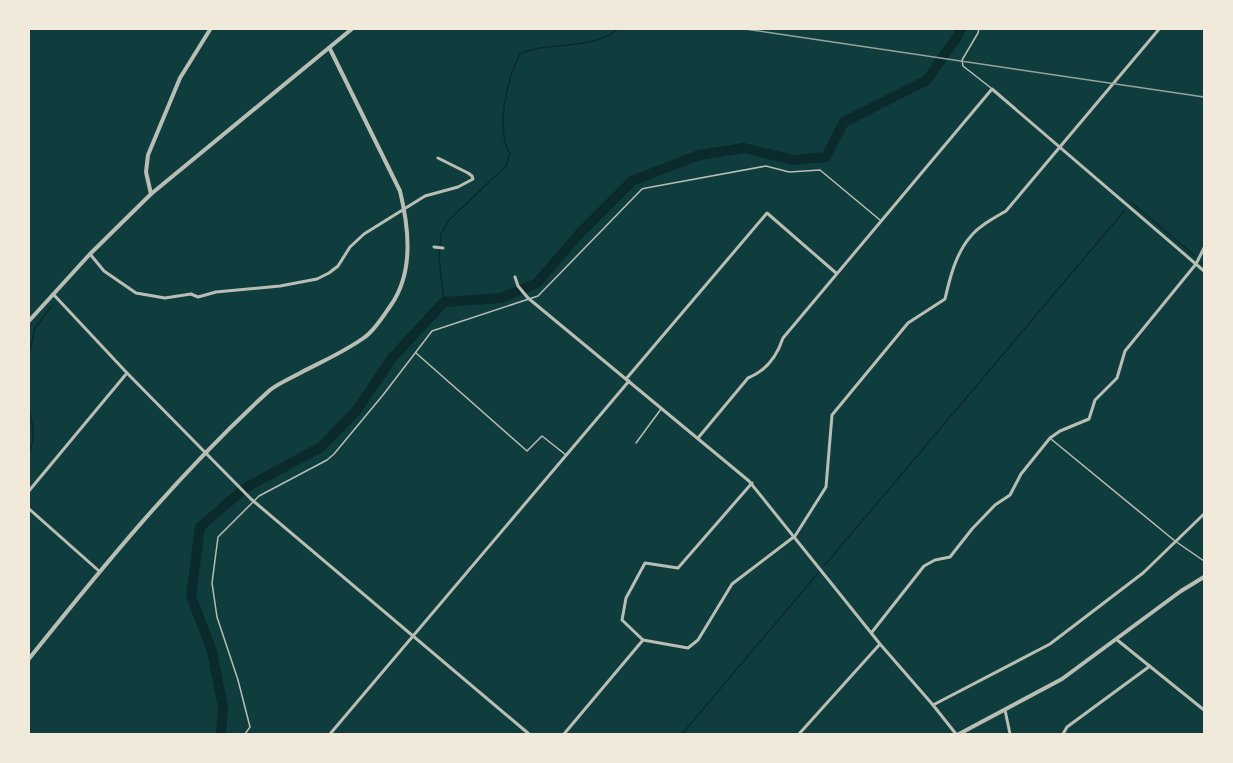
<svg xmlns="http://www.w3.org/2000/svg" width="1233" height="763" font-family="'IBM Plex Sans',sans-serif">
<rect width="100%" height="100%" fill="#0f3d3e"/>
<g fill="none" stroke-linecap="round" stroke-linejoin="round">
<!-- stream -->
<g stroke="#0a2a2b" stroke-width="1.5">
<polyline points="1131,202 1195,256"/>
<polyline points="1202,262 1204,265"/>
<path d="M444 302 439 258 441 234 449 220 506 166 510 154C495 129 507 79 520 54 550 40 592 52 619 28"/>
<polyline points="28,359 35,328 51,307"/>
<path d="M28 407C33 425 37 437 28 454"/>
<polyline points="824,566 1125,210"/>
<polyline points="682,734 818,573"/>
</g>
<!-- river -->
<polyline stroke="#0a2a2b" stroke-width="10" points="221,734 223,708 212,651 191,596 200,527 245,488 321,447 357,410 392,358 444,302 501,298 537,283 579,234 632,181 699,155 744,148 794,160 826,157 844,122 927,80 959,34 961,28"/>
<!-- service -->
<g stroke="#b8beb3" stroke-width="1.5">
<polyline points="979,28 978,33 962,60 963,66 991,88"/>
<polyline points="416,353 527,451 542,436 566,455"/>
<polyline points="1051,439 1175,541 1204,561"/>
<polyline points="636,443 661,409"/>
<polyline points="245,734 250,727 238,680 217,617 212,583 218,537 259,496 327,460 334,454 383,395 432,331 538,296 642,189 646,188 766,166 789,172 820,170 880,220"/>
</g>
<!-- minor -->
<g stroke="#b8beb3" stroke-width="3">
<polyline points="434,247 443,248"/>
<polyline points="90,254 104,271 136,293 165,298 191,294 198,297 216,292 280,286 317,279 329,273 338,266 350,247 364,234 425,196 458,187 473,179 472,176 468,173 438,158"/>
<polyline points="515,277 518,286 528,298 749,481 880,644 933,705 956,734"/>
<polyline points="54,295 127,373 251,499 529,734"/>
<polyline points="626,379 767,213 836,273"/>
<path d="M698 438 748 378C766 371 777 356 783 338L992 89 1204 271"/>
<polyline points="28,492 127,373"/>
<polyline points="28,508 99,571"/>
<polyline points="872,632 924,566 935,560 950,557 972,529 995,505 1010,495 1021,474 1050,438 1060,431 1089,419 1095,400 1117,378 1125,351 1196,264 1204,248"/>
<polyline points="1116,639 1204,710"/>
<polyline points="643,640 622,620 626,598 645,563 678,568 752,483"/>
<polyline points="933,705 1050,644 1143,573 1204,514"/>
<polyline points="1005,710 1010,734"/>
<polyline points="330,734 629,381"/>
<path d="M564 734 643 640 688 648 698 640 732 584 795 536 826 487 832 415 908 323 945 299C950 277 956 253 971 236 980 225 994 218 1006 211L1160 28"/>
<polyline points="799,734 880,644"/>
<polyline points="1063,734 1067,727 1150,666"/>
</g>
<!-- tertiary -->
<g stroke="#b8beb3" stroke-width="4">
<polyline points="151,194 146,172 148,155 180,78 211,28"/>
<polyline points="28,322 90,254 151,194 353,28"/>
<path d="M28 660C104 565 180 472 270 390 279 383 291 378 302 372 323 361 346 351 365 337 375 330 384 315 391 305 414 272 409 228 400 191L330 49"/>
<polyline points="959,734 1062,679 1181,591 1204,577"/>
</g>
<!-- rail -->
<polyline stroke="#97a49c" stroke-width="1.5" points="738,28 1204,97"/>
</g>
<!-- border -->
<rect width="1233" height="763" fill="none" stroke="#f1e9da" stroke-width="60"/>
</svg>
